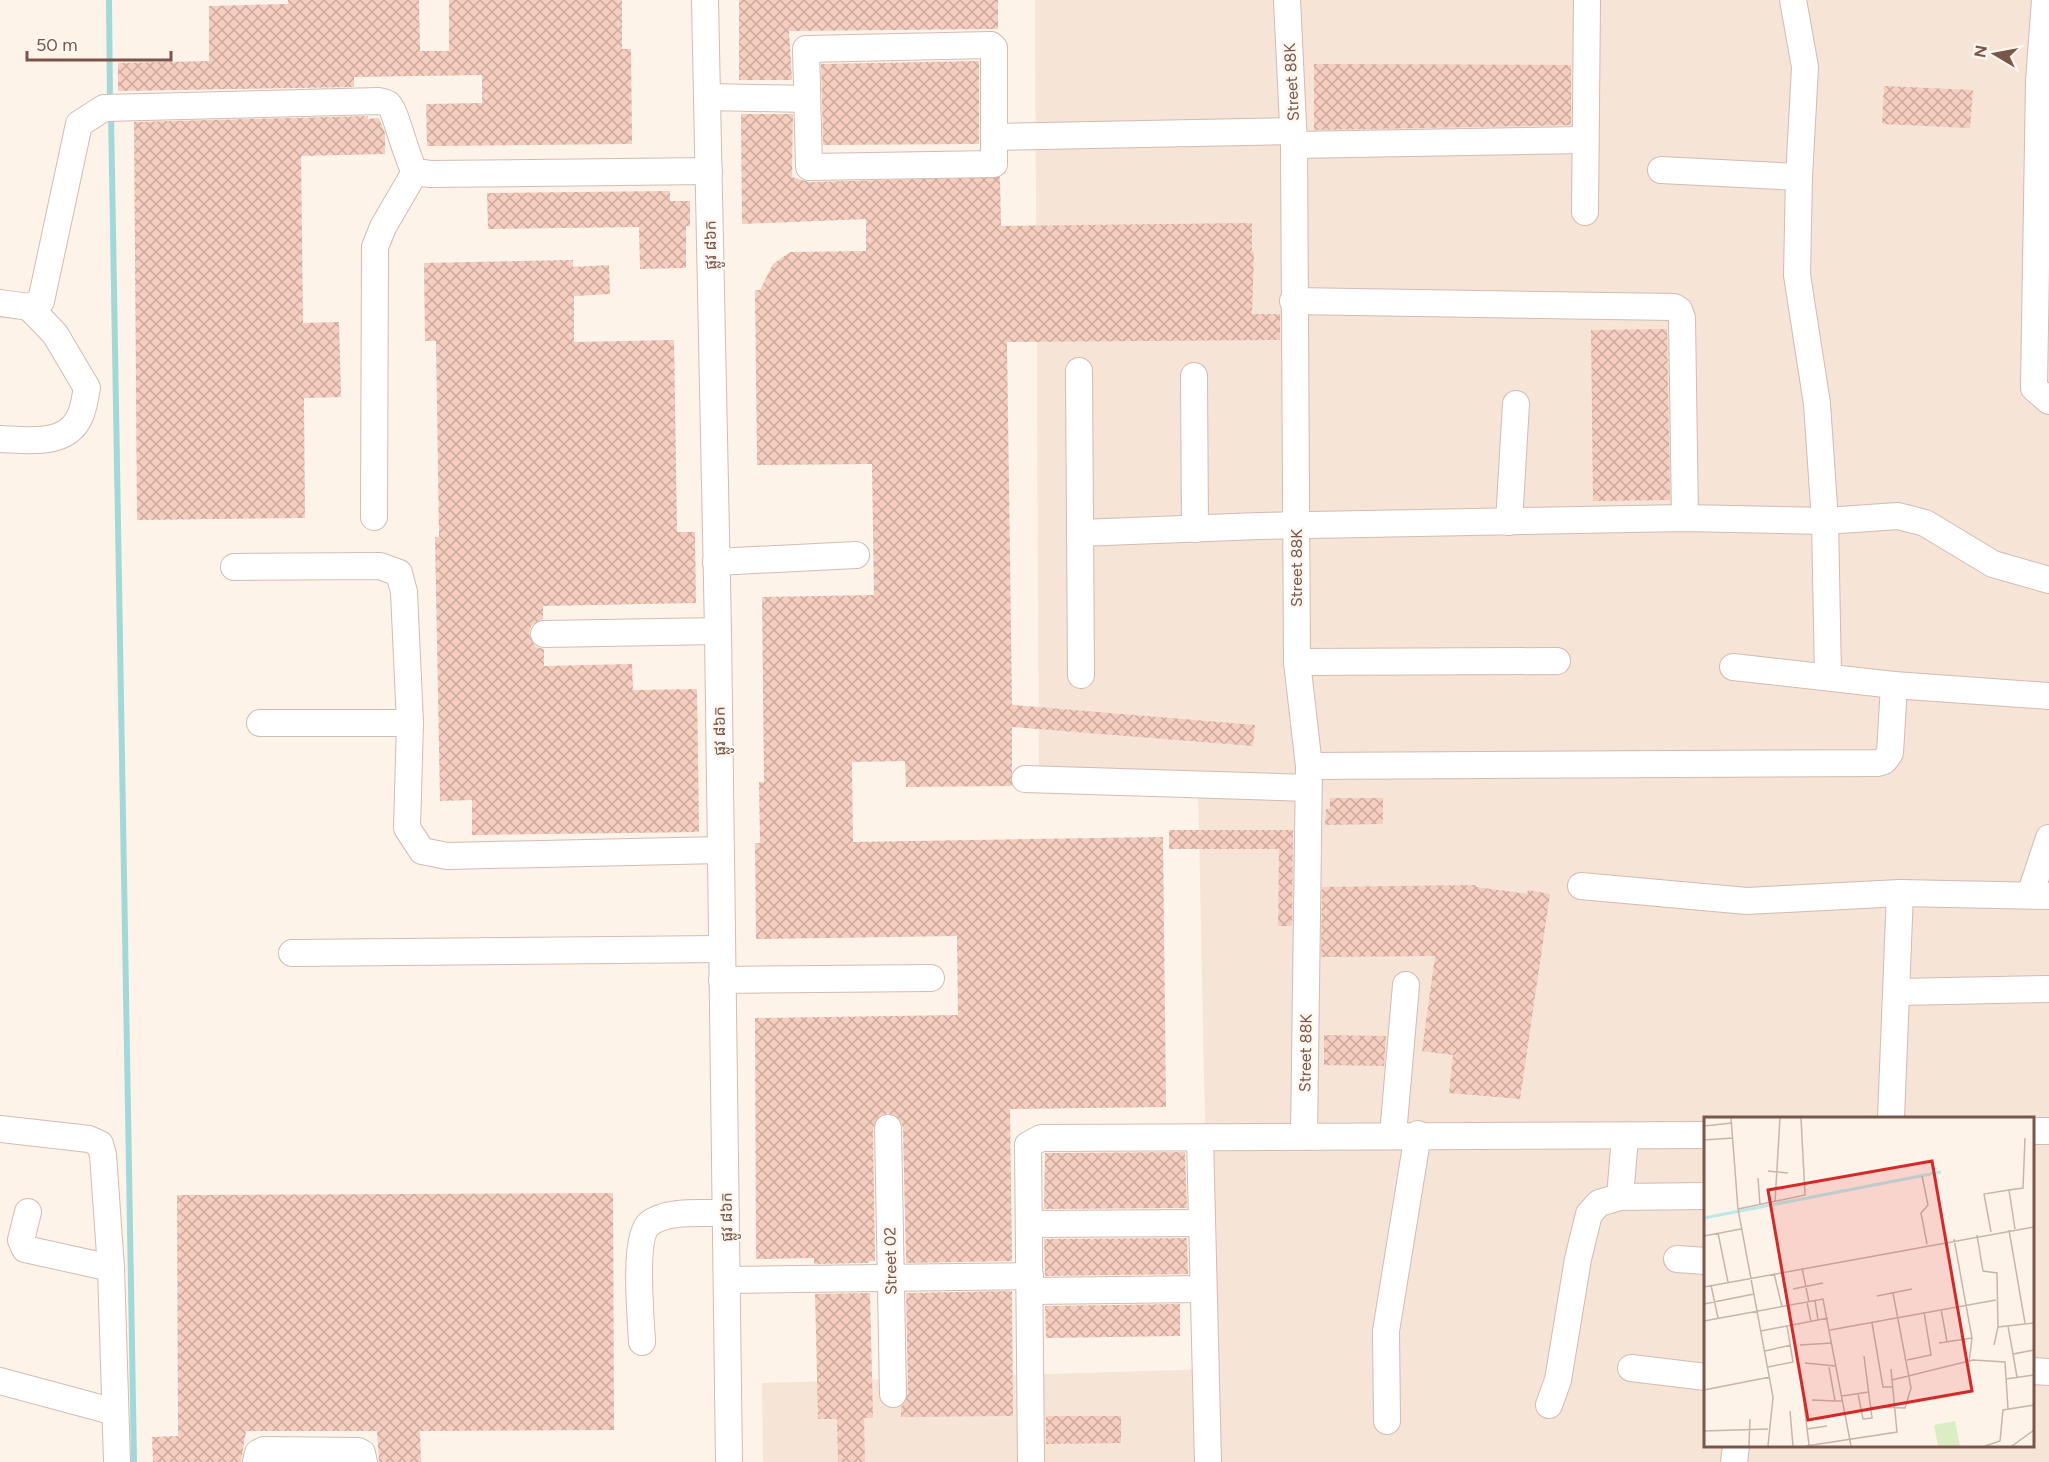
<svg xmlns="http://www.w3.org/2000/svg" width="2049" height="1462" font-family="Figtree,'Noto Sans Khmer',sans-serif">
<defs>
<pattern id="building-cross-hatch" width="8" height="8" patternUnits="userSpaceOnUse" patternTransform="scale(1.5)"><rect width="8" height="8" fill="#f5cebf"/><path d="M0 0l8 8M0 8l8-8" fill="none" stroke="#cbaa9d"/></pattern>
</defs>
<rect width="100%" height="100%" fill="#fef3e9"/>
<!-- residential -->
<path fill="#f6e4d6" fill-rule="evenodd" d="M1035 0H2049V1462H763L762 1383 1210 1369 1198 784 1039 779ZM1706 1118H2032V1446H1706Z"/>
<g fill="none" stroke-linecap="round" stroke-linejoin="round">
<!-- stream -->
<g stroke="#a1d9db" stroke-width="6">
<polyline points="109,0 110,103"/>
<polyline points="111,113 134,1462"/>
</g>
</g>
<!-- building -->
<g fill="url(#building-cross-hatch)">
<polygon points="288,0 419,0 420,51 449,51 449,0 622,0 622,49 631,49 632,144 427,146 426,104 482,103 482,75 354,77 354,87 118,91 118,63 209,61 209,6 288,4"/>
<polygon points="739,0 998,0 998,29 789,31 792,80 739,80"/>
<polygon points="979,61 979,144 823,145 821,64"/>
<polygon points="1314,64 1571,65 1571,125 1314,130"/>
<polygon points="1884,86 1973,90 1970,128 1882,124"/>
<polygon points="741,114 793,114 792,177 809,182 1000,177 1001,226 1252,223 1252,252 1254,252 1252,314 1280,314 1280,340 1007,342 1012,705 1255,725 1253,746 1012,727 1012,786 906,787 905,761 852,762 853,842 1163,837 1166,1107 1010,1109 1012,1261 906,1263 903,1128 900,1120 888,1113 880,1116 873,1128 875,1261 869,1261 869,1263 814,1264 814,1258 756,1259 755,1018 958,1015 957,936 756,939 755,843 760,843 759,782 764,782 762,597 874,595 872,464 757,465 755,290 760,290 773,264 790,252 866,251 866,219 742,224"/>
<polygon points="368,116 368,119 379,118 380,121 385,133 385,154 301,156 303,323 339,322 341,397 304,398 305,518 137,520 134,122"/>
<polygon points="670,191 670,201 690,201 690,226 686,226 686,268 640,269 639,227 488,229 487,193"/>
<polygon points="573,260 573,267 609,265 610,294 574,296 574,342 674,340 677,532 695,532 696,603 543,606 543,619 531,626 529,635 536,647 544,649 544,666 632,664 633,690 697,689 699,832 472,835 472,800 440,801 435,537 439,537 436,341 425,341 424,263"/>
<polygon points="1667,329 1670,500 1593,501 1591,330"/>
<polygon points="1330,798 1383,798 1383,824 1325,825 1326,809 1330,809"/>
<polygon points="1169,830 1293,830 1292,926 1278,926 1279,849 1169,849"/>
<polygon points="1476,885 1476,887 1527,894 1528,890 1550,894 1520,1099 1449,1093 1453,1055 1422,1051 1435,956 1321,957 1322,887"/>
<polygon points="1324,1035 1386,1036 1384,1066 1324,1065"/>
<polygon points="1185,1152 1187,1208 1044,1209 1045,1153"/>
<polygon points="613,1193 614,1430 420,1431 421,1462 379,1462 377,1431 246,1431 241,1462 153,1462 152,1437 178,1436 177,1195"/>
<polygon points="1187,1238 1188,1274 1045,1276 1044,1239"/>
<polygon points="1012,1291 1013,1416 901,1417 901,1407 908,1394 906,1293"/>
<polygon points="870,1293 873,1418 864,1418 865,1462 838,1462 837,1419 818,1419 815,1294"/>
<polygon points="1180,1304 1180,1336 1046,1338 1045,1306"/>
<polygon points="1046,1416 1121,1416 1121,1443 1046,1444"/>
</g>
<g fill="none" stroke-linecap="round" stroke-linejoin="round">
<!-- minor casing -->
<g stroke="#d3bbb0" stroke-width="28">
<g id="minor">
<polyline points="705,0 718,631 729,1462"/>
<polyline points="1287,0 1294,145 1297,662 1309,766 1304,1136"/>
<polyline points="1793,0 1805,67 1799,177 1797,275 1817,404 1825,521 1828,676"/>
<polyline points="2045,0 2039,81 2034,388 2049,401"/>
<polygon points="991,45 994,48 994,164 809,167 806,49"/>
<polyline points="707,97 807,99"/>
<polyline points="996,137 1293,131"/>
<polyline points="1294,145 1584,140"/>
<polyline points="1661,170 1799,177"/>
<polyline points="1585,212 1587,0"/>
<polyline points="1293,301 1674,307 1679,310 1682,318 1685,518"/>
<path d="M0 303 29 307 41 301 79 124 104 108 379 101C380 101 387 103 388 104 396 110 406 158 415 172L430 174 709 171"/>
<polyline points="1079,371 1081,675"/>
<polyline points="1194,376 1195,529"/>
<path d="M0 439C27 440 67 447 80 416 84 408 85 397 87 388L55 334 29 307"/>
<polyline points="374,517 375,247 383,227 415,172"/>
<polyline points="1509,522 1516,404"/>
<polyline points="1080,533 1259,526 1685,518 1825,521 1898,516 1925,523 1993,564 2049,580"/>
<polyline points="716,562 856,555"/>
<polyline points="234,567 380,566 399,573 404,592 410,723 407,828 422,851 447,856 721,850"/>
<polyline points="544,634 718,631"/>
<polyline points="1297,662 1557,661"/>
<polyline points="1733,667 1894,685 2049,696"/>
<polyline points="260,723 410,723"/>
<polyline points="1309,766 1878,763 1884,761 1890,753 1894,685"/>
<polyline points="1025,779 1308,788"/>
<polyline points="1581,886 1747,901 1900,893 2049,896"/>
<polyline points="2030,895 2049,838"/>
<polyline points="292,953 722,949"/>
<polyline points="722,980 931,978"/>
<polyline points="1897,992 2049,989"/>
<polyline points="1891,1118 1900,893"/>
<polyline points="888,1128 893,1394"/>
<polyline points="0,1129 89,1139 100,1144 103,1155 111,1268 117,1462"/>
<polyline points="2032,1131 2049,1131"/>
<polyline points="1393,1135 1406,985"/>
<polyline points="1200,1138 1208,1462"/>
<polyline points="1620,1197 1706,1196"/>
<polyline points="28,1212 21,1240 25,1249 111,1268"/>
<polyline points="1029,1224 1201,1223"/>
<polyline points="1677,1259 1706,1261"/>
<polyline points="727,1280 1030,1276"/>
<polyline points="1030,1291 1203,1289"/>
<path d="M642 1342C641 1320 633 1238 649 1224 667 1209 704 1214 726 1213"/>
<polyline points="1631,1368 1706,1377"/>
<polyline points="2032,1371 2049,1372"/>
<polyline points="0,1381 115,1412"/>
<polyline points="1549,1405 1558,1380 1578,1259 1589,1214 1599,1203 1620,1197 1625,1137"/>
<polyline points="1387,1421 1386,1331 1418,1134"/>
<polyline points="256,1462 258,1453 264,1450 358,1451 362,1453 364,1462"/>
<polyline points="1031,1462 1028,1145 1041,1138 1706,1135"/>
<polyline points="1734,1462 1736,1446"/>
</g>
</g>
<!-- minor -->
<use href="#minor" stroke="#fff" stroke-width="26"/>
</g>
<g text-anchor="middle" stroke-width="5" stroke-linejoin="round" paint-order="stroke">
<!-- street labels -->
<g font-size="16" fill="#7a564a" stroke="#fff7f0">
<text transform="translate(1291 82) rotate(-93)" y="6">Street 88K</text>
<text transform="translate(710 245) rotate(-91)" y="6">ផ្លូវ ៨៦ក</text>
<text transform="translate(1296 568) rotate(-90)" y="6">Street 88K</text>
<text transform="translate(719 731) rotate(-91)" y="6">ផ្លូវ ៨៦ក</text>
<text transform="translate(1305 1053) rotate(-89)" y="6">Street 88K</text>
<text transform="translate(726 1217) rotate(-91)" y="6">ផ្លូវ ៨៦ក</text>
<text transform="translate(890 1261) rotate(-91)" y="6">Street 02</text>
</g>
</g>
<!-- overview -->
<g transform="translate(1704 1117)">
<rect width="330" height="330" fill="#fef3e9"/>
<path d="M251 304 256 329H234L230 308Z" fill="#daedc5"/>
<path fill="none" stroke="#bbe8e9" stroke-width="3" d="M0 101 237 55"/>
<path fill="none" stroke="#c9b4a9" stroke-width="1.5" d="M27 1 34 92 69 280 64 329M0 9 28 6M0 23 29 21M64 54 84 56M218 59 224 88 217 96 223 127M54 61 56 88M71 85 76 1M34 92 101 78 97 1M311 112 305 73 319 71 321 21M305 113 321 206M287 115 280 77 305 73M14 116 24 165M273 118 279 154 293 156 294 210 290 228M0 119 37 112M250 122 268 221 265 245M98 151 105 185M70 156 78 190M7 168 14 201M0 170 330 110M89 172 119 166M173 179 208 172M111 184 114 203M103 185 107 205M0 187 50 177M237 192 243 225M0 204 119 182 147 329M168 206 179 270H188M304 209 309 237 330 233M294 210 330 206M126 213 292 183M57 214 124 201M235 226 268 221M96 228 128 226M61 234 87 228M309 237 313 260M203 243 227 238 220 195M101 246 132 249M64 250 89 245 83 209M125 250 131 284H139M302 262 330 258M188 263 269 243 301 245 304 292M0 273 66 260M154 277 159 302 168 301 160 239M138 279 165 275M108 283 131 284M100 287 105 328M167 290 201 291 207 271 189 176M86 294 89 329M103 312 123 309M0 314 64 312M45 329 46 302M102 329 193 315 187 252M281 329 296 324 299 293 330 288M308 329 330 313"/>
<path fill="#d62828" fill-opacity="0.15" stroke="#d62828" stroke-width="3" d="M228 44 268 274 104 303 64 73Z"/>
<rect width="330" height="330" fill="none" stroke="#7a564a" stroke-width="3"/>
</g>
<!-- north arrow -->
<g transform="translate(1995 54) rotate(280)" stroke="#fff7f0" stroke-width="4.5" paint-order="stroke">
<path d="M0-4.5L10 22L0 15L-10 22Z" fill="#7a564a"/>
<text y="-9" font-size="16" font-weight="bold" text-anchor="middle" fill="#7a564a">N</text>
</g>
<!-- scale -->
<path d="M27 51v9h144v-9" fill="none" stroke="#7a564a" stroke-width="3"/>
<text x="36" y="51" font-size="18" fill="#7a564a" stroke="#fff7f0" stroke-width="4.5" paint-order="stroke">50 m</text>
</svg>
